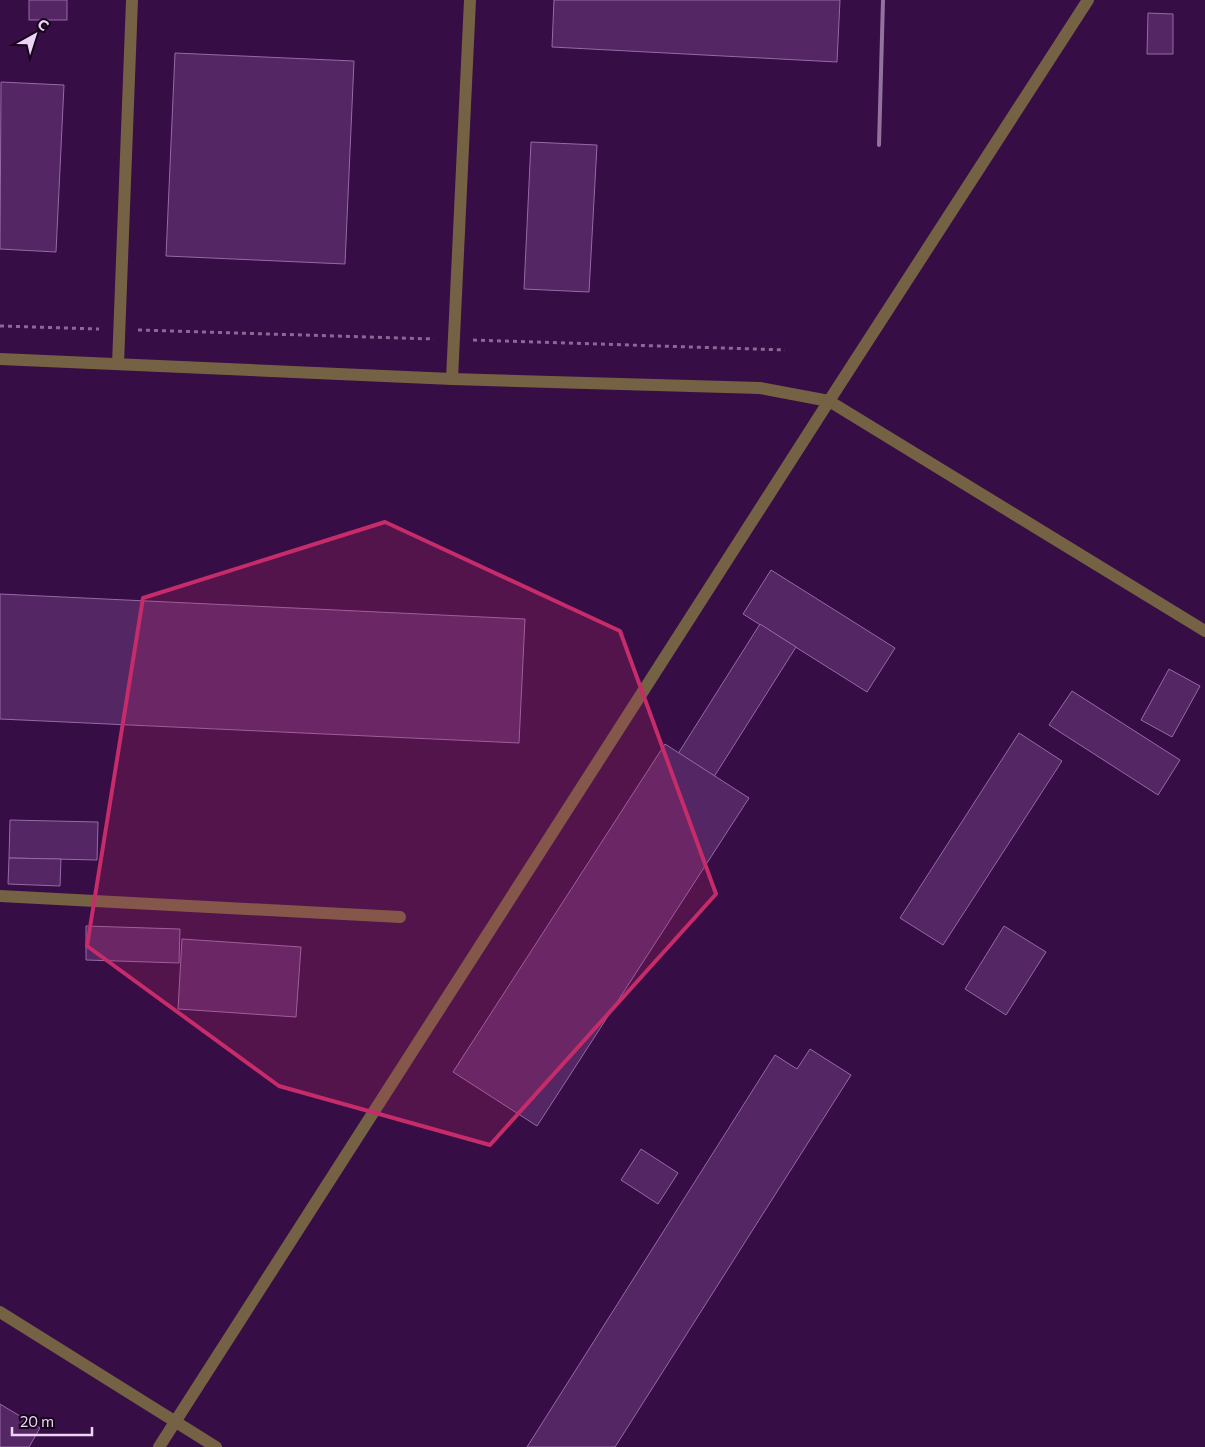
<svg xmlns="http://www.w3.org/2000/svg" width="1205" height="1447" font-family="Commissioner,sans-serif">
<rect width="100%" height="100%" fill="#360d44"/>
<!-- building -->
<g fill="#542664" stroke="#966aa6">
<rect x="29" y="0" width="38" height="20"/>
<polygon points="554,0 840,0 837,62 552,47"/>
<polygon points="1148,13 1173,14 1173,54 1147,54"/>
<polygon points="175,53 354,61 345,264 166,256"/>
<polygon points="1,82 64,85 56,252 0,249"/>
<polygon points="531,142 597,145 589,292 524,289"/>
<polygon points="771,570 895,648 867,692 743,614"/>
<polygon points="0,594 525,619 519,743 0,719"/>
<polygon points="760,624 796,647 712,780 676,757"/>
<polygon points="1169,669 1200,686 1172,737 1141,720"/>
<polygon points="1072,691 1180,760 1158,795 1049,725"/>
<polygon points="1019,733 1062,761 943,945 900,918"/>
<polygon points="665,744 749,798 537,1126 453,1072"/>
<polygon points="10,820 98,822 97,860 9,858"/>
<polygon points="9,858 61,859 60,886 8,884"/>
<polygon points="86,926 180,929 179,963 86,960"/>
<polygon points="1004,926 1046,952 1006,1015 965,989"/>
<polygon points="182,939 301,947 296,1017 178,1009"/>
<polygon points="810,1049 851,1075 615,1447 527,1447 775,1055 797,1069"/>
<polygon points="641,1149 678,1173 658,1204 621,1180"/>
<polygon points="0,1404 40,1428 29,1447 0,1447"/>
</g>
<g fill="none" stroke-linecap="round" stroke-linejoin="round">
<!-- path -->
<g stroke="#8a6996" stroke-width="3" stroke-dasharray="4 4" stroke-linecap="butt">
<polyline points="0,326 99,329"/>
<polyline points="138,330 434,339"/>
<polyline points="473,340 785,350"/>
</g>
<!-- lane -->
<g stroke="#756143" stroke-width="12">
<polyline points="118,364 132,0"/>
<polyline points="452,379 470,0"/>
<polyline points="0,896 400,917"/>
<polyline points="0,1312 216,1447"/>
</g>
<!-- street -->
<g stroke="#756143" stroke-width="12">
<polyline points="0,359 452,379 760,388 829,401 1205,631"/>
<polyline points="159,1447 829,401 1088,0"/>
</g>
<!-- rail -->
<polyline stroke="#92739e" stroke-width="4" points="879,145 883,0"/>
</g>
<!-- marked area -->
<path fill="#c62b6a" fill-opacity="0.2" stroke="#c62b6a" stroke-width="4" stroke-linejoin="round" d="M385 522 620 631 716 894 490 1145 279 1086 87 946 143 598Z"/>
<!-- north arrow -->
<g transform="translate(35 35) rotate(39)" stroke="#16051b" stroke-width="4" paint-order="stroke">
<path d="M0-4L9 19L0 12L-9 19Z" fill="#ebd4f5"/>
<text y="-8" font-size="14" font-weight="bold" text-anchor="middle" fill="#ebd4f5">С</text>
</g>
<!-- scale -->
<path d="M12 1427v8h80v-8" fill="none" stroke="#ebd4f5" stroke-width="2.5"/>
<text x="20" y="1427" font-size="15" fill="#ebd4f5" stroke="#16051b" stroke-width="4" paint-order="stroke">20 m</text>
</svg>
